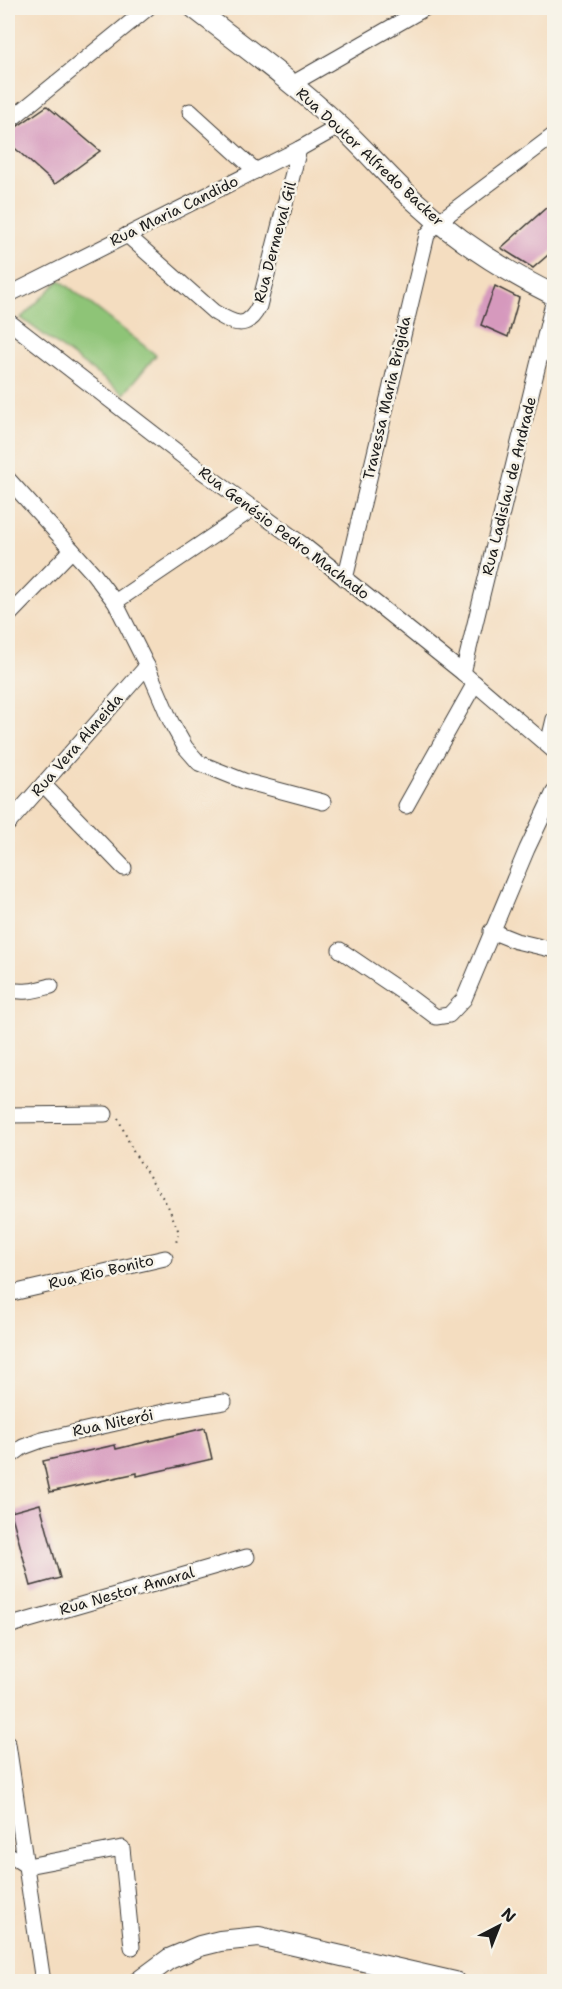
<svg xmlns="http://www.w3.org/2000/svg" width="562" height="1989" font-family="'Shantell Sans',sans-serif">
<rect width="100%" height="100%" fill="#f7f3e8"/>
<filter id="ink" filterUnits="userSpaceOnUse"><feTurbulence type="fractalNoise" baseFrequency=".0167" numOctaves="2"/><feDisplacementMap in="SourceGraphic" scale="12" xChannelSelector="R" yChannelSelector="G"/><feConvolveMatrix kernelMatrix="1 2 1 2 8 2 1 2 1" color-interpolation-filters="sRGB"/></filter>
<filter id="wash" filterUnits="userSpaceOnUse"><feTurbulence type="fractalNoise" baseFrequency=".008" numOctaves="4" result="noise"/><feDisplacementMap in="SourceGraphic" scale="24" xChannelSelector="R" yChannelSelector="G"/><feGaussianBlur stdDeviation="1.35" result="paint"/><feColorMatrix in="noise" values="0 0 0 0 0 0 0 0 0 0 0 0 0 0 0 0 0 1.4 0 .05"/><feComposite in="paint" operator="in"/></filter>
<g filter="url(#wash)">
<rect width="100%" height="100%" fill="#f4ddc0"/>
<!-- green -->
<polygon fill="#8ec477" stroke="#55704a" stroke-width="1.5" points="60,280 156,355 124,394 21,318"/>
<g id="blocks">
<!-- building -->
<g fill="#d699bd">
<polygon points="47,106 100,151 55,184 8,142 8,133"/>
<polygon points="555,200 555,249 533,268 501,248"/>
<polygon points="495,286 519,298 508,337 481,325"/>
<polygon points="205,1428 212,1459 137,1476 137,1473 50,1492 43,1461 115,1445 116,1449"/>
<polygon points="40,1504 60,1578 31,1586 11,1512"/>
</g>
</g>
</g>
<g filter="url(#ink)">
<use href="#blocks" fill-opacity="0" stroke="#3c3935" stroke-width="1.5"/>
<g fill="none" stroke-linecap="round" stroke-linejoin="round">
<!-- minor casing -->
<g stroke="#3c3935" stroke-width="17">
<g id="minor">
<polyline points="292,84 425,8"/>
<polyline points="190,111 256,171"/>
<polyline points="8,122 148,8"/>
<path d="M127 235 214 312C234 324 247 331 259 306L299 149"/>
<polyline points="8,295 299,149 340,126"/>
<polyline points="8,321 203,472 302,544 463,673 554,751"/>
<polyline points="8,479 93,573 115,602 147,666 171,722 185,747 199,763 244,781 323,802"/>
<polyline points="345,579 427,235 438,222 554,135"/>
<polyline points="115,602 254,508"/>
<polyline points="8,616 72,550"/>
<polyline points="463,673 554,299"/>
<polyline points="548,744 554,719"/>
<polyline points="43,784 124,868"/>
<polyline points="406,806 475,683"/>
<polyline points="8,824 147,666"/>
<polyline points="491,931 516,941 554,950"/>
<polyline points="340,950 408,996 436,1017 449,1015 464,999 527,849 554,792"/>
<path d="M8 989C23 994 36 990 51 986"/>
<polyline points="8,1115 105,1114"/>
<polyline points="8,1294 165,1258"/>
<polyline points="8,1458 23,1447 42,1440 168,1411 224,1402"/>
<polyline points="8,1626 247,1557"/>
<polyline points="8,1744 43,1982"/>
<polyline points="8,1854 27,1866 122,1848 132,1947"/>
</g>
</g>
<!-- major casing -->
<g stroke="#3c3935" stroke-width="22">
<g id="major">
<path d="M194 8C243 46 294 83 340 126 367 151 390 179 418 204 458 241 505 271 554 295"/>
<polyline points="138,1982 169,1959 200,1946 220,1941 259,1937 455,1982"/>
</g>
</g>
<!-- path -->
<polyline stroke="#3c3935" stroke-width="2" stroke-dasharray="1.5 4.5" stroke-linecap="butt" points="118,1118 133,1151 168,1206 178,1230 178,1236 175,1246"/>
<!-- minor -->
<use href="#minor" stroke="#fff" stroke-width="15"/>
<!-- major -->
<use href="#major" stroke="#fff" stroke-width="20"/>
</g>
</g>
<g text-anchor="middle" stroke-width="5" stroke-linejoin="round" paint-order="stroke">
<!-- street labels -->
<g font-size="15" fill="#1c1c1c" stroke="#f7f3e8">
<text transform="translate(370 157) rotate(43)" y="5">Rua Doutor Alfredo Backer</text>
<text transform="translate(174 211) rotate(-26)" y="5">Rua Maria Candido</text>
<text transform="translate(275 242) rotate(-75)" y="5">Rua Dermeval Gil</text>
<text transform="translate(387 398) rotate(-77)" y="5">Travessa Maria Brigida</text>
<text transform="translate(509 486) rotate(-76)" y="5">Rua Ladislau de Andrade</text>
<text transform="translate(284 533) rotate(37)" y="5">Rua Genésio Pedro Machado</text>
<text transform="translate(77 745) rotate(-49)" y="5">Rua Vera Almeida</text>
<text transform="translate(101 1272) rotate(-13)" y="5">Rua Rio Bonito</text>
<text transform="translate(113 1423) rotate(-12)" y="5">Rua Niterói</text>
<text transform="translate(127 1591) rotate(-16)" y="5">Rua Nestor Amaral</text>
</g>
</g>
<!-- margin -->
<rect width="562" height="1989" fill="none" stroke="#f7f3e8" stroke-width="30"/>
<!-- north arrow -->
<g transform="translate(499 1926) rotate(42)" stroke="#f7f3e8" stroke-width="4.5" paint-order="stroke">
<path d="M0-4.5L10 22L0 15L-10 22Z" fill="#1c1c1c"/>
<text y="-9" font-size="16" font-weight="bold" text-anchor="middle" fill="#1c1c1c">N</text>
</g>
</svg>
